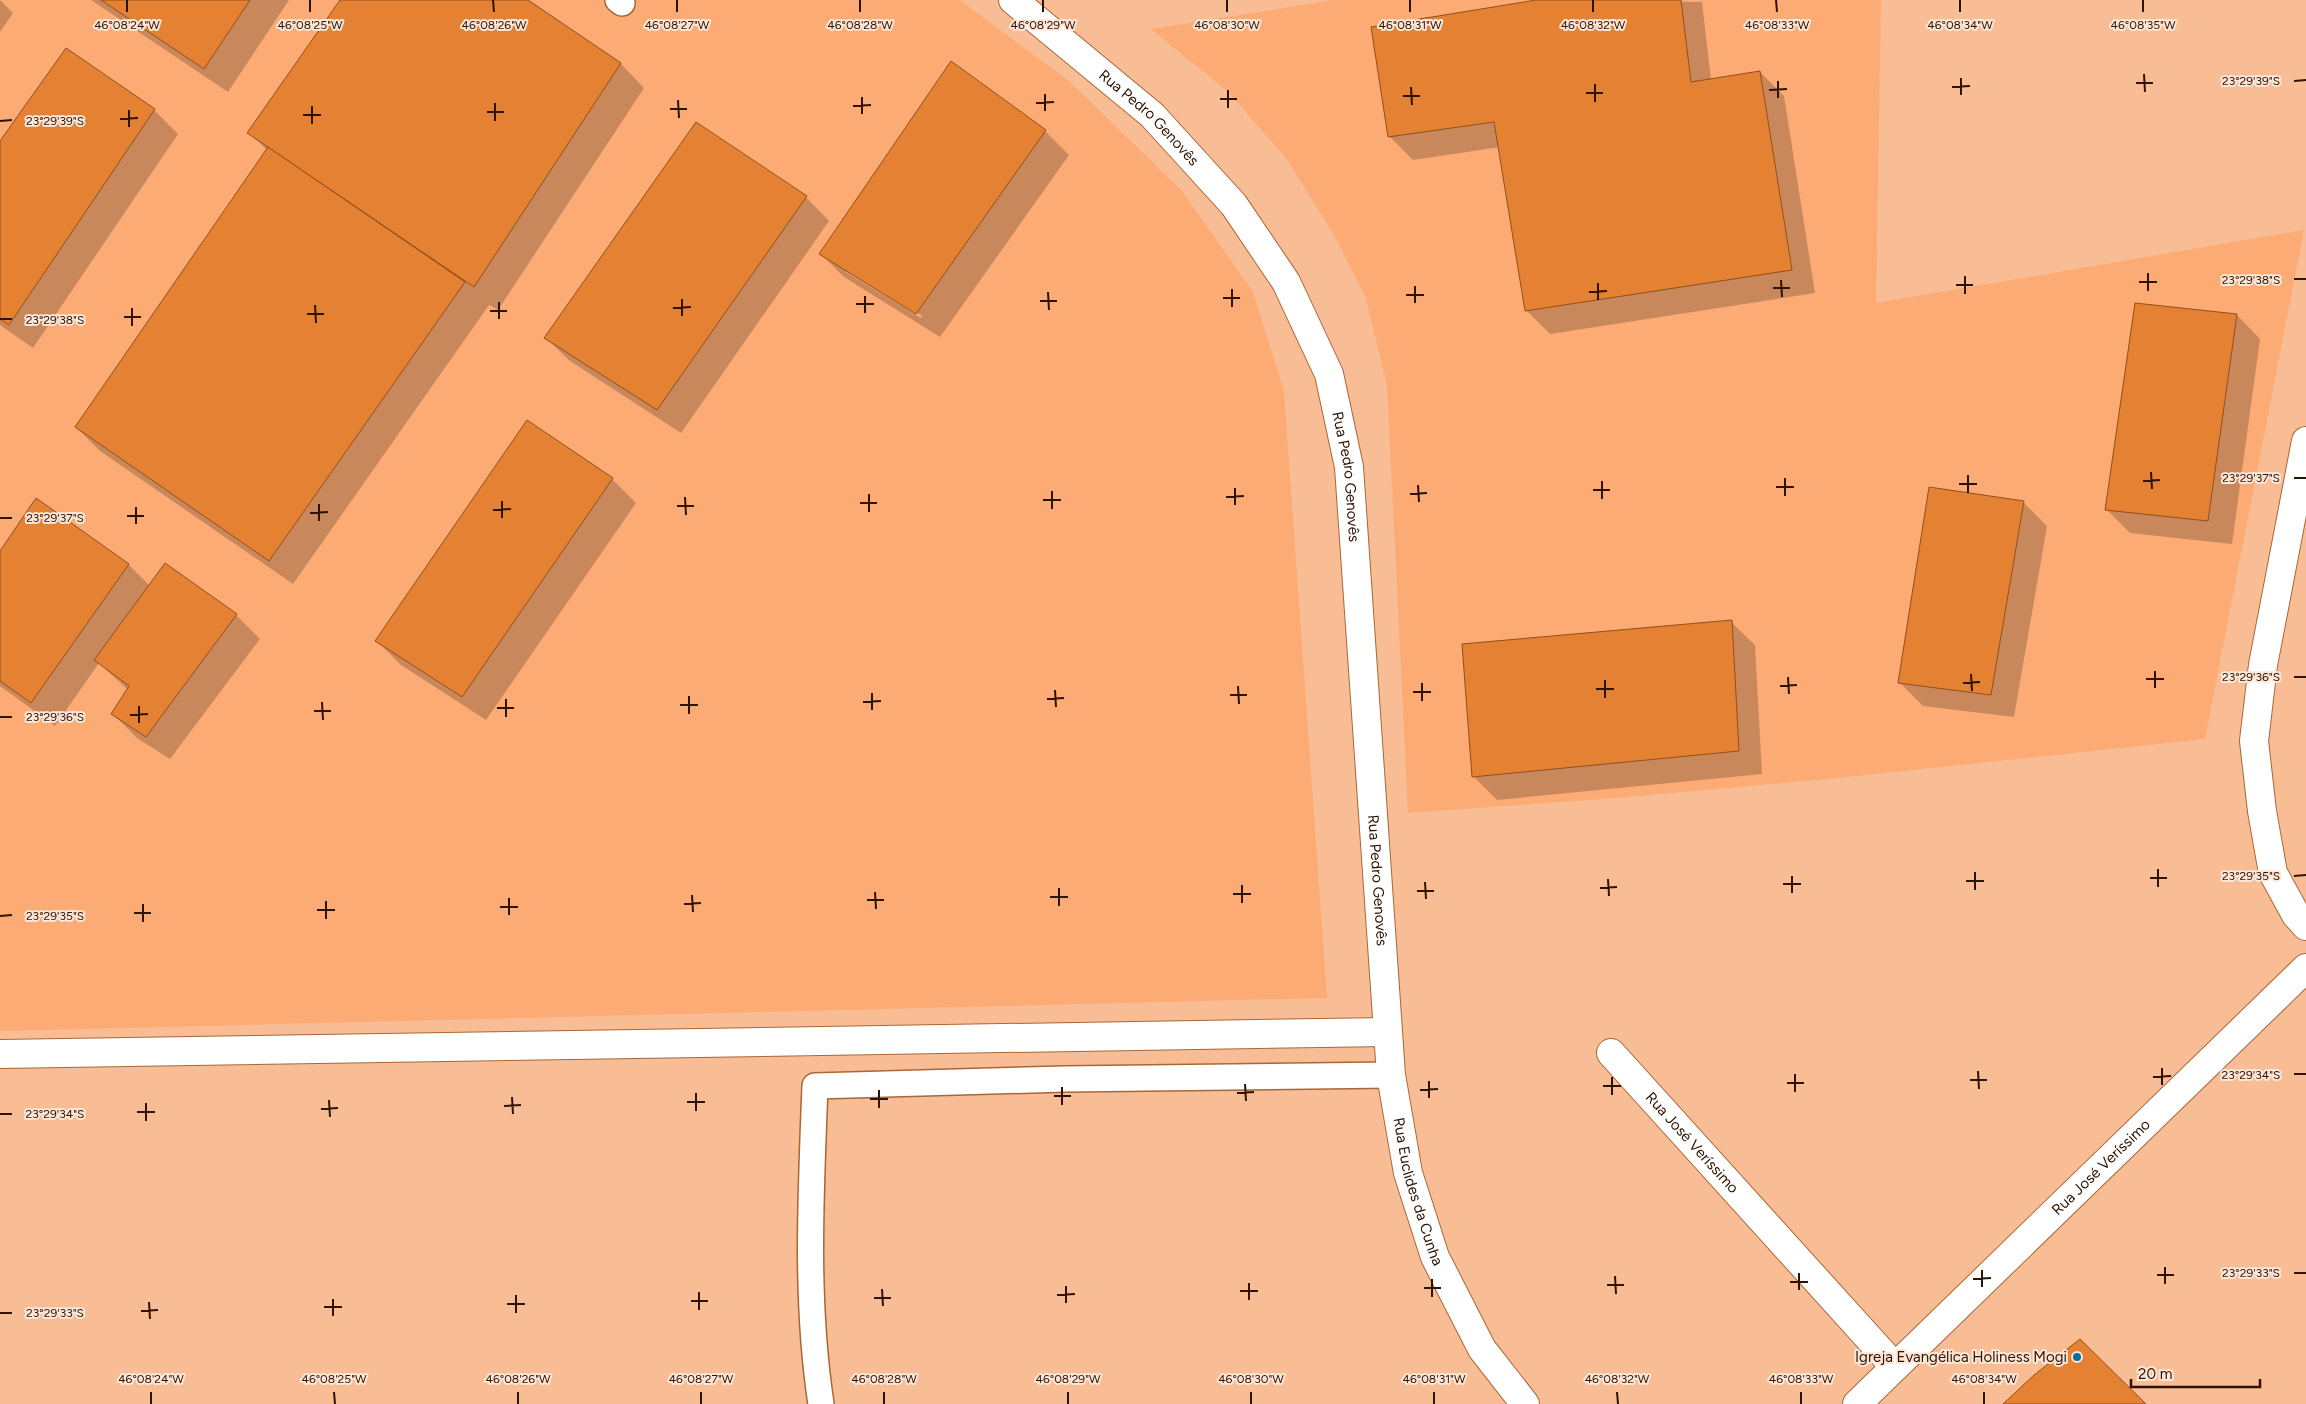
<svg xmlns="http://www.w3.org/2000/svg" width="2306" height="1404" font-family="Figtree,sans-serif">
<rect width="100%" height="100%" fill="#f9bd96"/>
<!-- built -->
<g fill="#fcab74">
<polygon points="0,0 960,0 1070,82 1182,191 1253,292 1284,391 1327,998 0,1031"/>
<polygon points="1334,0 1881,0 1876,303 2304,230 2205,739 1838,778 1617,798 1408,813 1387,385 1365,296 1333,233 1285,157 1229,93 1151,29"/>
</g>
<!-- shadow -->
<g fill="#0003" fill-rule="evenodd">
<polygon points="0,0 13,13 0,32"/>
<polygon points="91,0 289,0 228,92"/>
<polygon points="341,0 526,0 621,64 644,88 498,310 489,305 293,584 100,451 76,427 267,150 249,132"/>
<polygon points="1544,0 1702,2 1711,80 1760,72 1784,96 1815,293 1550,334 1526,310 1500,147 1413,160 1389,136"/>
<path d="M952 63 1045 131 1069 155 940 337 844 277 820 253ZM846 269 922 316 921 318 846 272Z"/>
<polygon points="154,110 178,134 33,348 0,325 0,143"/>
<polygon points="806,197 829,221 681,433 570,361 546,338"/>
<polygon points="2237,315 2260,339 2232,544 2130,533 2107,510"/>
<polygon points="612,479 636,503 486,720 401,665 377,641"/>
<polygon points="37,499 129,565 150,586 165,565 236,615 260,639 170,759 137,738 113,714 128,690 99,663 55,726 0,686 0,553"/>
<polygon points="2023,502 2047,526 2014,717 1923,706 1899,682"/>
<polygon points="1731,622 1755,645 1762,774 1497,800 1473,776"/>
</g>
<!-- building -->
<g fill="#e48133" stroke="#914f1c">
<polygon points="101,0 250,0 204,69"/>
<polygon points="340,0 528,0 621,63 474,287 247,133"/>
<polygon points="1536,0 1681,0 1691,82 1760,71 1792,270 1525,311 1494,122 1388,137 1371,27"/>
<polygon points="66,48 155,109 9,325 0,319 0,141"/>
<polygon points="951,61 1046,130 916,314 819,254"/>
<polygon points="696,122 807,196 657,410 544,338"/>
<polygon points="268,147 465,282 269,561 75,427"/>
<polygon points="2135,303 2237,314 2208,521 2105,510"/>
<polygon points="527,420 613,478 462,697 375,641"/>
<polygon points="1929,487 2024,501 1991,695 1898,683"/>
<polygon points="36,498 129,564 31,703 0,681 0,551"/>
<polygon points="165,563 237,614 146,737 111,714 129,686 94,660"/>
<polygon points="1732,620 1739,751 1472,777 1462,644"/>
<polygon points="2080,1339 2146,1404 2003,1404 2034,1375"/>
</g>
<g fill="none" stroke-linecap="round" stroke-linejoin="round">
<!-- service casing -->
<g stroke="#aa6635" stroke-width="28">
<g id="service">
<polyline points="618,0 622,3"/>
<path d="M821 1404C805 1299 811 1192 815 1086L1065 1079 1391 1075"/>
</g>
</g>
<!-- minor casing -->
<g stroke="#aa6635" stroke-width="30">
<g id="minor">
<polyline points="2306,441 2263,665 2254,741 2262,811 2273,873 2296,915 2306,926"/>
<path id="s1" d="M1611 1053 1895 1367"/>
<polyline points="0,1054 1388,1032"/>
<path id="s2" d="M1857 1404 2306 968"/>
</g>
</g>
<!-- tertiary casing -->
<g stroke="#aa6635" stroke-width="30">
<g id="tertiary">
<path id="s3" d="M1013 0 1152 115 1234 205 1286 282 1329 374 1349 467 1391 1075 1408 1173 1435 1257 1482 1349 1525 1404"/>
</g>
</g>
<!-- service -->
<use href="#service" stroke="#fff" stroke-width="25"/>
<!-- minor -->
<use href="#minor" stroke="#fff" stroke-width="28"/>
<!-- tertiary -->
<use href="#tertiary" stroke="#fff" stroke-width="28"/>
</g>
<!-- ticks -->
<path fill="none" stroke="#2e1301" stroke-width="2" d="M127 0V12M310 0V12M493 0 494 12M677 0V12M860 0V12M1043 0V12M1227 0V12M1410 0V12M1593 0V12M1776 0 1777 12M1960 0V12M2143 0V12M2144 74 2145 92M1961 78V95M1778 81V98M2294 81 2306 80M2136 83H2153M1595 84V102M1411 87 1412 105M1952 87 1970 86M1228 90V108M1769 90 1787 89M1586 93H1603M1045 94V111M1403 96H1420M862 97V114M1220 99H1237M678 100 679 118M495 103V121M1036 103 1054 102M312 106V124M853 106 871 105M670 109H687M129 110V127M487 112H504M303 115H321M120 119 138 118M0 121 12 120M2148 273V291M1965 276V294M2294 279H2306M1781 280 1782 297M2139 282H2157M1598 283V300M1956 285H1973M1415 286V303M1773 288H1790M1232 289V307M1048 292 1049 310M1589 292 1607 291M1406 295H1424M865 296V313M1223 298H1240M682 299V316M1040 301H1057M499 302V319M856 304H874M315 305 316 323M132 308V326M673 308 691 307M490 311H507M307 314H324M124 317H141M0 319H12M2151 472 2152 489M1968 475V493M1785 478V496M2294 478H2306M1602 481V499M2143 481 2160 480M1959 484H1977M1418 485 1419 502M1776 487H1794M1235 488V505M1593 490H1610M1052 491V509M869 494V512M1410 494 1427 493M685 497 686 515M1226 497 1244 496M1043 500H1061M502 501V518M860 503H877M319 504V521M677 506H694M136 507V524M493 510 511 509M310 513 328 512M127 516H144M0 518H12M2155 671V688M1971 674 1972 691M1788 677 1789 694M2294 677H2306M2146 679H2164M1605 680V698M1422 683V701M1963 683 1980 682M1238 686 1239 704M1780 686 1797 685M1596 689H1614M1055 690 1056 707M1413 692H1431M872 693V710M1230 695H1247M689 696V714M506 699V717M1047 699 1064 698M322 702 323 720M863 702 881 701M680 705H698M139 706V723M497 708H514M314 711H331M130 715 148 714M0 717H12M2158 869V887M1975 872V890M1792 876V893M2294 876 2306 875M2150 878H2167M1608 879 1609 896M1966 881H1984M1425 882 1426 899M1783 884H1801M1242 885V903M1059 888V906M1600 888 1617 887M1417 891H1434M875 892 876 909M1233 894H1251M692 895 693 912M1050 897H1068M509 898V915M867 900H884M326 901V919M143 904V922M684 904 701 903M500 907H518M317 910H335M134 913H151M0 916 12 915M2162 1068V1085M1978 1071 1979 1089M1795 1074V1092M2294 1074H2306M1612 1077V1095M2153 1077 2171 1076M1970 1080H1987M1429 1081V1098M1787 1083H1804M1245 1084 1246 1101M1603 1086H1621M1062 1087V1105M879 1090V1108M1420 1090 1438 1089M696 1093V1111M1237 1093 1254 1092M1054 1096H1071M512 1097 513 1114M870 1099H888M329 1100 330 1117M687 1102H705M146 1103V1121M504 1106 521 1105M321 1109 338 1108M137 1112H155M0 1114H12M2165 1267V1284M1982 1270V1287M1799 1273V1290M2294 1273H2306M2157 1275H2174M1615 1276 1616 1294M1432 1279V1297M1973 1279 1991 1278M1790 1282H1808M1249 1283V1300M1607 1285H1624M1066 1286V1303M1424 1288H1441M882 1289 883 1306M1240 1291H1258M699 1292V1310M516 1295V1313M1057 1295 1075 1294M874 1298H891M333 1299V1316M691 1301H708M149 1302 150 1319M507 1304H525M324 1307H342M141 1311 158 1310M0 1313H12M151 1392V1404M334 1392 335 1404M518 1392V1404M701 1392V1404M884 1392V1404M1068 1392V1404M1251 1392V1404M1434 1392V1404M1617 1392 1618 1404M1801 1392V1404M1984 1392V1404"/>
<!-- markers -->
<circle fill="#00709c" stroke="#fee7d8" stroke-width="2" cx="2077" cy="1357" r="5"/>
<g text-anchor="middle" stroke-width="4" stroke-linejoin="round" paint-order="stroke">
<!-- street labels -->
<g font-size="15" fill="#2e1301" stroke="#fee7d8">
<text dy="5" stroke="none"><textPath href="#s3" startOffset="180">Rua Pedro Genovês</textPath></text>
<text dy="5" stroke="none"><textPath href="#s3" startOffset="601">Rua Pedro Genovês</textPath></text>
<text dy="5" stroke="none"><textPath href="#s3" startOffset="1006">Rua Pedro Genovês</textPath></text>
<text dy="5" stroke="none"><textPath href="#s1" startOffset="121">Rua José Veríssimo</textPath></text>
<text dy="5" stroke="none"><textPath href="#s2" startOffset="340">Rua José Veríssimo</textPath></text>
<text dy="5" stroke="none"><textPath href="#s3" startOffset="1321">Rua Euclides da Cunha</textPath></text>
</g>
<!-- poi labels -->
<g font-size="15" fill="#2e1301" stroke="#fee7d8" text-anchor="end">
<text x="2067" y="1362">Igreja Evangélica Holiness Mogi</text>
</g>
</g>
<g font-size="12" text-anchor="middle" fill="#2e1301" stroke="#fee7d8" stroke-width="4" stroke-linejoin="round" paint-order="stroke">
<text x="127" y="29">46°08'24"W</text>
<text x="310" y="29">46°08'25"W</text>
<text x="494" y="29">46°08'26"W</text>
<text x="677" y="29">46°08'27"W</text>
<text x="860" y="29">46°08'28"W</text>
<text x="1043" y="29">46°08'29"W</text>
<text x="1227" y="29">46°08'30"W</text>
<text x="1410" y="29">46°08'31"W</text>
<text x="1593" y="29">46°08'32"W</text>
<text x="1777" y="29">46°08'33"W</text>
<text x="1960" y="29">46°08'34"W</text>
<text x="2143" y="29">46°08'35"W</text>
<text x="2251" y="85">23°29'39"S</text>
<text x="55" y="125">23°29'39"S</text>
<text x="2251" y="284">23°29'38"S</text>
<text x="55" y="324">23°29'38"S</text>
<text x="2251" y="482">23°29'37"S</text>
<text x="55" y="522">23°29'37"S</text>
<text x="2251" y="681">23°29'36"S</text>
<text x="55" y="721">23°29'36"S</text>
<text x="2251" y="880">23°29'35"S</text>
<text x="55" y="920">23°29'35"S</text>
<text x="2251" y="1079">23°29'34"S</text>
<text x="55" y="1118">23°29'34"S</text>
<text x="2251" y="1277">23°29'33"S</text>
<text x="55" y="1317">23°29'33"S</text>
<text x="151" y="1383">46°08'24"W</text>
<text x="334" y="1383">46°08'25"W</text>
<text x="518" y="1383">46°08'26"W</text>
<text x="701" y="1383">46°08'27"W</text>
<text x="884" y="1383">46°08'28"W</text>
<text x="1068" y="1383">46°08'29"W</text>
<text x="1251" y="1383">46°08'30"W</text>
<text x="1434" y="1383">46°08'31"W</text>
<text x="1617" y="1383">46°08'32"W</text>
<text x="1801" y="1383">46°08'33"W</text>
<text x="1984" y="1383">46°08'34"W</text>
</g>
<!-- scale -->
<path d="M2131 1379v8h129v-8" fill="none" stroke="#2e1301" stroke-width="2.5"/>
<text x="2138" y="1379" font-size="15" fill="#2e1301" stroke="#fee7d8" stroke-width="4" paint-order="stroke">20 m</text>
</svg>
